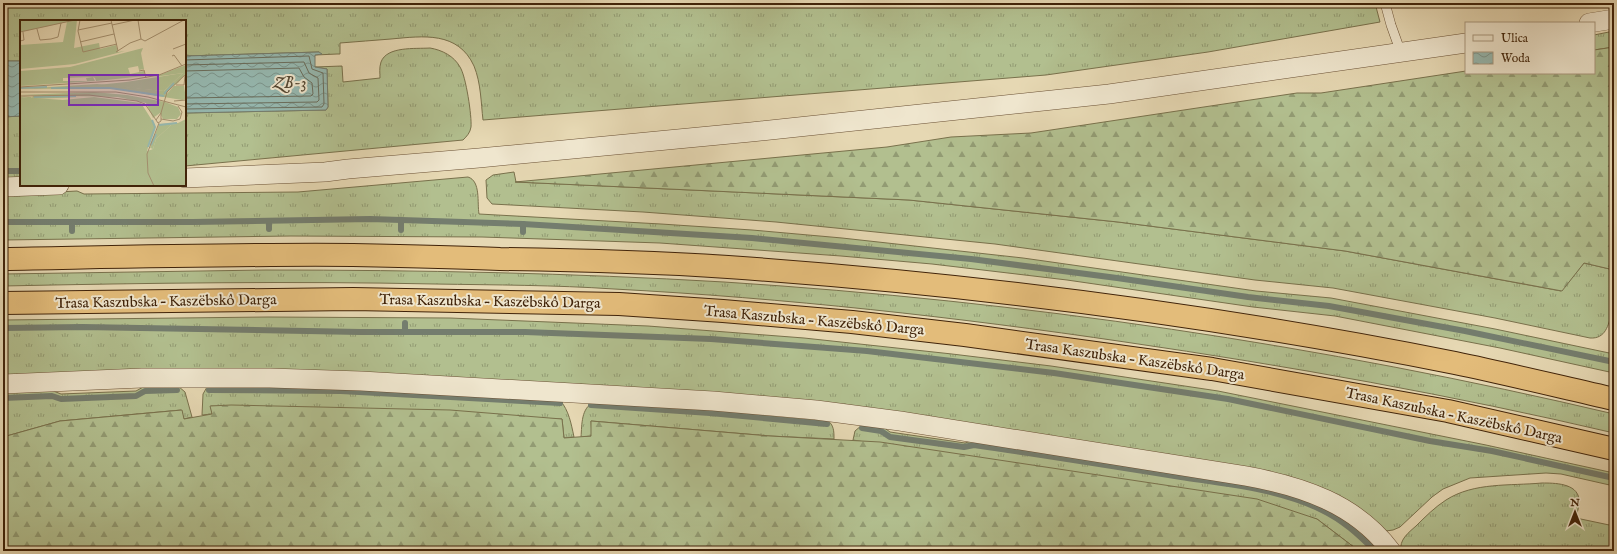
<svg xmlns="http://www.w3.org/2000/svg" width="1617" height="554" font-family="'IM FELL English',serif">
<defs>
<pattern id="grass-tufts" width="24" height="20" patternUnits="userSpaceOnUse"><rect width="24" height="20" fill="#b2bf8f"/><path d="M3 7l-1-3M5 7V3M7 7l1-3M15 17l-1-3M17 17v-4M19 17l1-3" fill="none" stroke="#929b73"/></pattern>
<pattern id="forest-firs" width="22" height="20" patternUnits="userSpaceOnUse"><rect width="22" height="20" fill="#b2bf8f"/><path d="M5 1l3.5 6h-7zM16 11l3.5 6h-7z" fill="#929b73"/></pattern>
<pattern id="water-waves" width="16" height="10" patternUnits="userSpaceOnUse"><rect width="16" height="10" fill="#96b9b1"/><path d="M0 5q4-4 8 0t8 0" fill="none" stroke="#7c968e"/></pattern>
</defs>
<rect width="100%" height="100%" fill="#e6d8b3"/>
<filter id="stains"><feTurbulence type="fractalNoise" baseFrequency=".005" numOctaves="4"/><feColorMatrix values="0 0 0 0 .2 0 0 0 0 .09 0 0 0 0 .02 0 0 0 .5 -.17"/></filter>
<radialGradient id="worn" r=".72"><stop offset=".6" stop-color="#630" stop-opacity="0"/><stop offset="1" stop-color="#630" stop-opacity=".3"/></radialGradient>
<!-- grass -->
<g fill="url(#grass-tufts)" stroke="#79714c">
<path d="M3 3H1375L1380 22 1208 52 1046 75 483 120C481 103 481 83 474 66 458 31 423 36 391 39 374 40 357 42 340 43V54H337L315 55 319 52 185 56V21H21V61H3Z"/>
<polygon points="1614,31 1614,47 1594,50 1594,35"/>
<path d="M430 48C442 50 454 56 460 67 466 76 472 117 471 127 470 133 467 136 463 140L185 166V113L326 110 328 107 327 69 315 67 342 66 343 82 380 78C380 73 379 68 381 62 387 46 415 49 430 48Z"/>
<polygon points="21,116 21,179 3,180 3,117"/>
<path d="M514 172 516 182 909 200 1118 222 1345 251 1561 291 1584 263 1614 270V314L1612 313C1608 325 1606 339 1590 338L1495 318 1333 288 1255 280 995 244 776 222 643 212 492 204 487 198 486 180 493 175Z"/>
<path d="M468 177C481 181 477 203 479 214L661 224 752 230 842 238 1023 258 1256 291 1331 298 1495 329 1614 354V373L1500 348 1335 316 1253 307 1067 280 932 264 841 256 660 243 482 237 291 236 3 240V195L77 191 84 194 298 192Z"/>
<path d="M266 270C419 270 571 273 724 282 1023 301 1322 345 1614 414V433C1452 395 1289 366 1125 342 956 317 785 298 614 289 555 285 495 285 435 284 291 281 147 283 3 286V274Z"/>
<polygon points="268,317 450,318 648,326 804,338 952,354 1051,366 1218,391 1486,445 1614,473 1614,486 1561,474 1546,473 1470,478 1443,489 1432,497 1400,527 1393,530 1386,531 1351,504 884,411 3,376 3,320"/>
<polygon points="145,386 178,386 185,392 192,417 184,419 181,410 60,421 3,437 3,392 51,390 61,394 136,391"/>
<path d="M260 386 560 400C569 411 571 423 574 437L564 438 562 419 211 406 212 414 202 415 203 394 207 387Z"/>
<path d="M594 402 682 406 827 420C834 425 834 431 834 439L770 436 591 421 592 436 581 437C582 424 581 408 594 402Z"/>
<path d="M862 425 882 426 890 432 965 443 975 440C1041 451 1106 461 1172 472 1220 480 1281 487 1325 508 1346 519 1363 534 1379 551H1359L1317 519 853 440 855 431Z"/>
<path d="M1542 483C1554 483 1577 483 1579 499 1580 505 1577 512 1576 518L1614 526V551H1401C1399 540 1408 533 1416 526 1425 517 1435 507 1446 500 1474 482 1510 486 1542 483Z"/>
</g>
<!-- forest -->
<g fill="url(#forest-firs)" stroke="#79714c">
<polygon points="1614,47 1614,270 1584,263 1562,291 1345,251 1118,222 909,200 515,182 887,147 951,137 1031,133 1297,93 1321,93 1466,71 1466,73 1594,73 1594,50"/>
<polygon points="231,405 450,410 562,419 564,438 591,436 591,421 770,436 880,442 1257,499 1317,519 1359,551 3,551 3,437 60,421 182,410 184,419 212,414 210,406"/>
</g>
<!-- water -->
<g fill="url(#water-waves)" stroke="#747d6e">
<polygon points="319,52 322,54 315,55 315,67 327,69 328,107 326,110 185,113 185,56"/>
<polygon points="3,61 21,61 21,116 3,117"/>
</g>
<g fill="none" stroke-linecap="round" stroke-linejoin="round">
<!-- shore -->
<g stroke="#6b6e5d" stroke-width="1">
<polyline points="185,60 309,56 312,69 323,73 324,104 322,107 185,109"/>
<polyline points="185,65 304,62 309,73 318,78 319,100 317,102 185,104"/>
<polyline points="185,71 299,68 304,77 312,83 313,94 311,96 185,98"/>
</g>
<!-- stream -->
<g stroke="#747d6e" stroke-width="6">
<polyline points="3,171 21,171"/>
<polyline points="401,220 401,230"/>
<polyline points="269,221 269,229"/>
<polyline points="3,222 193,222 370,219 523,224 752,238 971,259 1117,278 1248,297 1329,306 1465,331 1614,362"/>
<polyline points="72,222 72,231"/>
<polyline points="523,232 523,224"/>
<polyline points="405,323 405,332"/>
<polyline points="3,328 83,327 360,332 525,332 711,339 867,351 1054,373 1228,399 1430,441 1492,451 1614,478"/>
<polyline points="209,390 341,391 560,403"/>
<polyline points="3,398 52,396 61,399 136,396 145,391 177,390"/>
<polyline points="591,405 710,413 827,424"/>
<path d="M862 428 881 431 890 437 964 447 974 445C1043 455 1112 466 1181 477 1228 484 1280 489 1322 510 1343 520 1359 535 1375 551"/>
</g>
<!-- service casing -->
<g stroke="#6a5034" stroke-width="10">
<polyline id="service" points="1385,3 1391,25 1401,53"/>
</g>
<!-- minor casing -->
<g stroke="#6a5034" stroke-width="20">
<g id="minor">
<polyline points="1589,23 1614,19"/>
<polyline points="185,178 325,172 348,169 479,158 751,132 1109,94 1466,43"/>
<polyline points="3,187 59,185"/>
<path d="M3 384 142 378H270L361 381 713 401 816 410 900 421 1246 476C1302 486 1356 504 1391 551"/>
</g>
</g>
<!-- motorway casing -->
<g stroke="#402309" stroke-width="24">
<g id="motorway">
<path d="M3 259C120 257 237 254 353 255 402 256 451 257 500 259 576 260 652 262 728 267 972 284 1215 315 1455 363 1508 374 1561 387 1614 399"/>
<polyline points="3,303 353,299 619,304 723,311 852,322 965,335 1212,369 1448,411 1614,449"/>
</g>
</g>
<!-- service -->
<use href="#service" stroke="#efe6ce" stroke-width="9"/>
<!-- minor -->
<use href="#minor" stroke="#efe6ce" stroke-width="19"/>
<!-- motorway -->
<use href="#motorway" stroke="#e3bc7a" stroke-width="22"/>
</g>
<g text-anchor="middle" stroke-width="4" stroke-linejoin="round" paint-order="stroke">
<!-- street labels -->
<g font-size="15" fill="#402309" stroke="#efe6ce">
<text transform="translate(166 301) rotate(-1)" y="5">Trasa Kaszubska – Kaszëbskô Darga</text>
<text transform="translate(490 301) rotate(1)" y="5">Trasa Kaszubska – Kaszëbskô Darga</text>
<text transform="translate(814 320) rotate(5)" y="5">Trasa Kaszubska – Kaszëbskô Darga</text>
<text transform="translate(1135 359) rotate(8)" y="5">Trasa Kaszubska – Kaszëbskô Darga</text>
<text transform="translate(1454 415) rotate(12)" y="5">Trasa Kaszubska – Kaszëbskô Darga</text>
</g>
<!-- water labels -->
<g font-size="16" font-style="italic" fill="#564833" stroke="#efe6ce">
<text x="290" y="88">ZB-3</text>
</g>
</g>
<!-- overview -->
<g transform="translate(20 20)">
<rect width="166" height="166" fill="#e6d8b3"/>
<path d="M0 0H57L54 28 79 23 80 29 96 25 98 32 105 31 55 44 0 49V25L43 22 47 2 0 12ZM123 28 121 33 124 49 119 50 118 46 108 48 110 54 124 51 125 56 76 61 75 58 73 57 43 58V61H67L66 58 73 57 75 61 0 66V51L50 47ZM166 45V53L158 63 149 68 145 76 154 66H164L166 79 162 80 90 68 0 69 77 64 144 71 163 53 134 57ZM74 72 107 75 145 82 158 87 161 94 157 99H143L140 93 133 98 126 83 98 77 0 75ZM0 76 11 77 12 78 13 76 60 77 12 79ZM166 99V102L160 104 151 105 136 119 133 129 130 128 139 104 158 103Z" fill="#b2bf8f"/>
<path d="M163 53 144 71 77 65 106 62ZM0 77 43 80 74 77 121 83 135 105 127 131 133 129 136 119 151 105 166 102V166H0Z" fill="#b2bf8f"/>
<path fill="none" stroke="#96b9b1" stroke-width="2" d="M0 68 27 67M31 68H90L144 76M144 74 154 63M14 77 56 76M139 105 157 103M131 125 136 114M128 127 135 107 132 100"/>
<path fill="none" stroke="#a4906f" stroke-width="1" d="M60 0 58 11 63 32 97 24M91 0 98 31M118 0 121 19M92 5 115 0M17 9 20 20 31 19 38 17 41 3M58 10 92 3M0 12 55 0M0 21 4 20 3 12M60 22 94 14M153 29 166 24M96 32 110 23 121 19 125 21 164 0M152 36 154 35 162 46M119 51 124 50 126 58M156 65H164L165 56M0 67 110 60 139 55 166 44M0 72H96L128 77 166 87M0 76 69 75 117 81 125 84 136 100M154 81 166 80M141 93 136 100 138 103 141 101V93L147 72 166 54M141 99 153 101 160 99 162 92 158 86M134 166 128 153 127 134 139 103"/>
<path fill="#7b2cbf" fill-opacity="0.15" stroke="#7b2cbf" stroke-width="2" d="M49 55H138V85H49Z"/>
<rect width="166" height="166" fill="none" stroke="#402309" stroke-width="2"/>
</g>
<!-- margin -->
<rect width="1617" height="554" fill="none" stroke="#e6d8b3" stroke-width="16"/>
<rect x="4" y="4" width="1609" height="546" fill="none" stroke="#402309" stroke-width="2"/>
<rect x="8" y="8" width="1601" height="538" fill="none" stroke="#402309"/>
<!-- legend -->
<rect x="1465" y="22" width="130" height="52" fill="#efe6ce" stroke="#a9987f"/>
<rect x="1473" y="35" width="20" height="6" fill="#efe6ce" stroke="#a9987f"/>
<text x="1501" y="42" font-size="12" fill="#402309">Ulica</text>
<rect x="1473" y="52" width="20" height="12" fill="url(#water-waves)" stroke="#a9987f"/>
<text x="1501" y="62" font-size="12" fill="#402309">Woda</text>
<!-- north arrow -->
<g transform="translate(1575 512)" stroke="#efe6ce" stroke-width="3" paint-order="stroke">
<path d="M0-3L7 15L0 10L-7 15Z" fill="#402309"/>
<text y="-6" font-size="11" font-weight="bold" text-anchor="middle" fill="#402309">N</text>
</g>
<rect width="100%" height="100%" filter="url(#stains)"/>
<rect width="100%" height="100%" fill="url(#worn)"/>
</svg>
